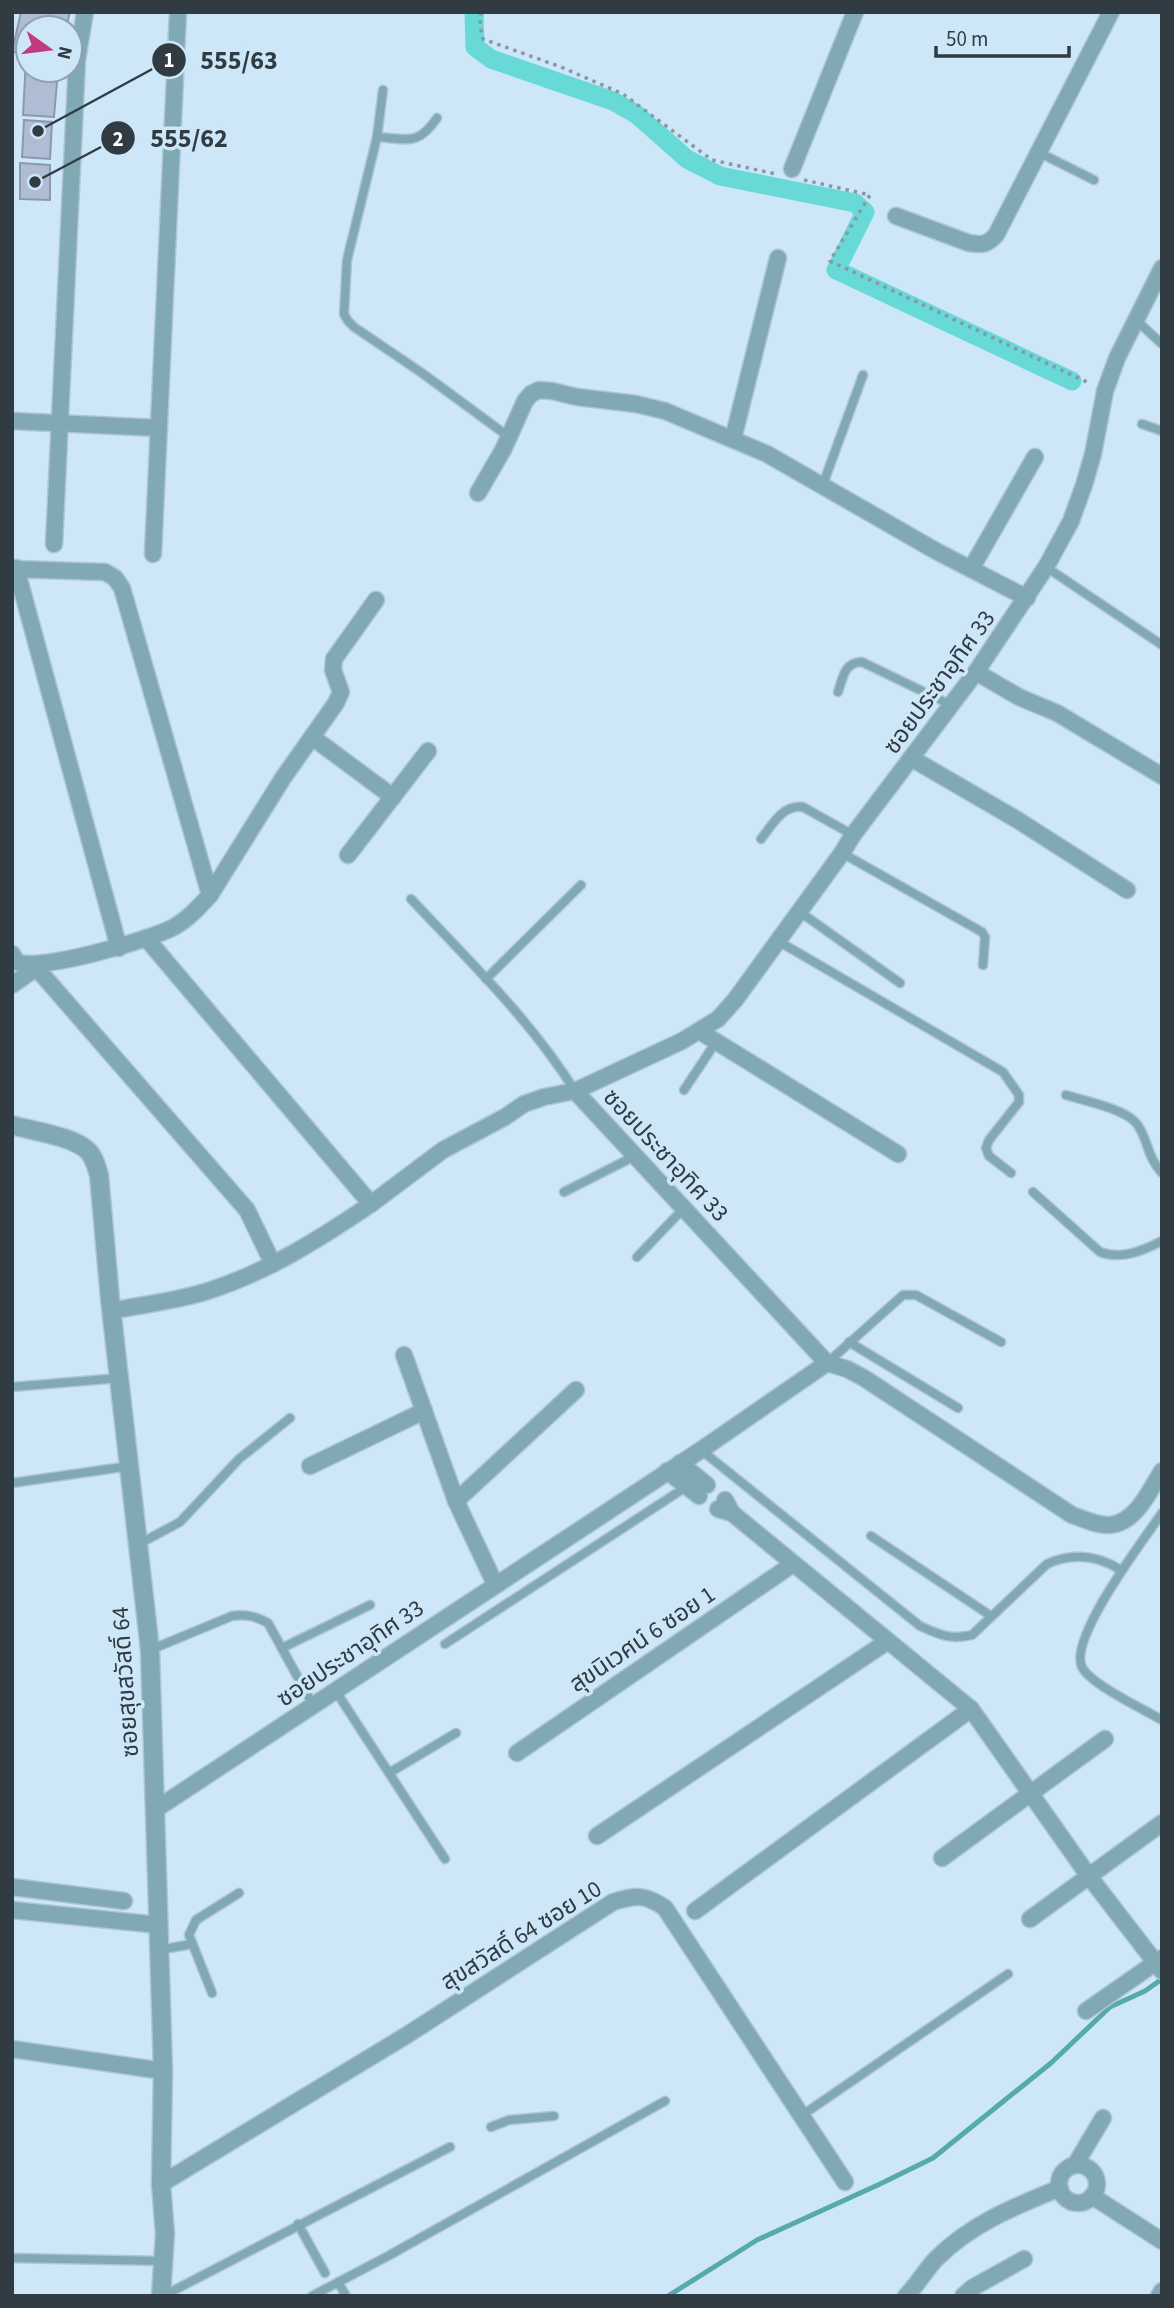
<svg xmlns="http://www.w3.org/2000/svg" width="1174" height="2308" font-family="'Source Sans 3','Noto Sans Thai',sans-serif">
<rect width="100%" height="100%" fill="#cde7f9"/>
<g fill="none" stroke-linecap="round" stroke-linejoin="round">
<!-- stream -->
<polyline stroke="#57aaaa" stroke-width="5" points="668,2296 757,2240 880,2184 933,2158 1051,2063 1110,2007 1145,1991 1162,1979"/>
<!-- canal -->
<polyline stroke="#67dad7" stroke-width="19" points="474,12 475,47 491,59 613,101 636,114 687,159 720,176 855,203 865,212 836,270 1072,381"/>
</g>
<!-- building -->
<g fill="#afbcd4" stroke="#8b98af" stroke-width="2">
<polygon points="21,12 70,12 66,28 28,28 28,54 12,52"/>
<polygon points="26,59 28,70 58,70 54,117 23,115"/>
<polygon points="24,120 52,122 50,159 22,157"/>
<polygon points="20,163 50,165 50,200 20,199"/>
</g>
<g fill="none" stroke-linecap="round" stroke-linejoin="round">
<!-- service casing -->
<g stroke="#aec5d4" stroke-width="11">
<g id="service">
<polyline points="383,90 377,137 347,260 344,314 348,321 354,327 422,373 509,437"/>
<path d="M377 137C408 139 418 146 437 118"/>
<polyline points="1040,153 1094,180"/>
<polyline points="1136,320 1162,344"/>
<polyline points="1142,424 1162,431"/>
<polyline points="822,487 863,375"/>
<polyline points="1046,567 1162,645"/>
<path d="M838 692C843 678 844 662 862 662L951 705"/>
<path d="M761 839C773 824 782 805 803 807L853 835"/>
<polyline points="842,853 982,932 985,937 983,965"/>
<path d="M411 899C469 961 530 1019 575 1091"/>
<polyline points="800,912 900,983"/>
<polyline points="778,941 1003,1072 1019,1095 1019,1102 989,1140 986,1148 989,1156 1011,1173"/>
<polyline points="486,979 581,885"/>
<polyline points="684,1090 716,1042"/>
<path d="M1066 1095C1085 1101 1126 1109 1137 1124 1148 1139 1147 1157 1162 1173"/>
<polyline points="564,1192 635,1156"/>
<path d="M1033 1192 1100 1252C1121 1260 1142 1251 1162 1241"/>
<polyline points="637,1257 684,1208"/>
<polyline points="849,1342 958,1408"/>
<polyline points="827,1363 903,1295 916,1295 1001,1342"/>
<polyline points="12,1387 119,1378"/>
<path d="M701 1450 920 1626C940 1635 950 1640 972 1635L1047 1564C1073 1552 1097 1555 1121 1570"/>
<polyline points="12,1483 130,1466"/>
<path d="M1162 1513C1144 1539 1068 1639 1082 1667 1090 1684 1143 1709 1162 1720"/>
<polyline points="871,1536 991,1616"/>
<polyline points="139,1544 180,1522 239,1459 290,1418"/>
<polyline points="445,1644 689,1485"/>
<polyline points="282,1648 370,1605"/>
<path d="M150 1650 232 1616C246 1614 255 1616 268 1623L313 1705"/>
<polyline points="335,1690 445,1859"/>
<polyline points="389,1773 456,1733"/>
<polyline points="159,1950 192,1944"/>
<polyline points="212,1993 189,1935 196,1920 239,1893"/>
<polyline points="801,2116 1008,1974"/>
<polyline points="491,2127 509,2120 554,2116"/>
<polyline points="298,2224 325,2273"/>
<polyline points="12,2258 163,2261"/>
<polyline points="338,2282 346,2296"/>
<polyline points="163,2296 450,2147"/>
<polyline points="312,2296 388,2256 665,2101"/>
</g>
</g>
<!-- minor casing -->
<g stroke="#aec5d4" stroke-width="19">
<g id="minor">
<polyline points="792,169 855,12"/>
<path d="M896 216 969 243C982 245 987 245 996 235L1111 12"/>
<polyline points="12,421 159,428"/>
<polyline points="733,439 778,258"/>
<polyline points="478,493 503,450 525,401 531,394 539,390 552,391 577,397 636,404 665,411 767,454 936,551 1027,598"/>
<polyline points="54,544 77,60 85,12"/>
<polyline points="153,554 178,12"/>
<polyline points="16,568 119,948"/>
<polyline points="12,569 105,572 115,578 122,588 210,895"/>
<polyline points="971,569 1035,457"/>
<polyline points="976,672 1019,697 1057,713 1162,776"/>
<polyline points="312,737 393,797"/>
<polyline points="911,758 1016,819 1127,890"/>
<polyline points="348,855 428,751"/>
<path d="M12 954 17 962C39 972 150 940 174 927 188 919 199 907 210 895L283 778 336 703 341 692 333 670 334 659 376 600"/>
<polyline points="33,964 247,1210 273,1264"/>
<polyline points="12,985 36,968"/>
<polyline points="699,1031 898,1154"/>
<polyline points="371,1204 443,1150 505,1117 524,1104 544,1097 575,1091 682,1041 718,1019 735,1000 842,853 853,835 976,672 1046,567 1071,521 1084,485 1093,454 1105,391 1117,358 1162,268"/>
<path d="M111 1311C144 1304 179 1301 211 1290 269 1271 321 1238 371 1204L146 938"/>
<polyline points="404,1355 456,1501 495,1584"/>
<path d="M827 1363 847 1369 864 1378 1072 1515C1084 1519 1098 1526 1110 1525 1136 1523 1150 1490 1162 1471"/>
<polyline points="680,1463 707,1485"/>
<polyline points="310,1466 424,1411"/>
<polyline points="667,1471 699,1496"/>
<polyline points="456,1501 576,1390"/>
<polyline points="718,1509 732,1513 725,1500"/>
<polyline points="732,1513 971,1709 1088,1875 1162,1971"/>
<polyline points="517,1753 793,1564"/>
<polyline points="156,1809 701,1450 827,1363 575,1091"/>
<polyline points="597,1836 888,1641"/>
<polyline points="942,1858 1105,1739"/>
<polyline points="12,1887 124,1901"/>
<polyline points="12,1910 159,1925"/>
<polyline points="695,1911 971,1709"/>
<polyline points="1030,1919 1162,1823"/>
<polyline points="1086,2011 1162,1958"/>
<polyline points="12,2049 163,2071"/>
<polyline points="1075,2165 1103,2118"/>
<circle cx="1078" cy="2184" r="19"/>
<path d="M161 2184 407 2035 613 1902C636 1895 645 1894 665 1908L845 2182"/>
<polyline points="1092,2196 1162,2241"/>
<path d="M906 2296C918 2284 926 2269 937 2258 972 2223 1016 2206 1060 2188"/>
<polyline points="963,2296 972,2288 1024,2259"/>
<polyline points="1159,2296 1162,2291"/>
</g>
</g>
<!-- tertiary casing -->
<g stroke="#aec5d4" stroke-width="21">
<path id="tertiary" d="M12 1125C32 1131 72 1136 87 1150 94 1156 96 1166 99 1175L110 1299 150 1650 163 2071 161 2184 165 2234 161 2296"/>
</g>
<!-- path -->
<g stroke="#8699a5" stroke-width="3.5" stroke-dasharray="3.5 5" stroke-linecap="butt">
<polyline points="481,12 480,26 483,39 561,67 623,94 712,160 776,174"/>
<polyline points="804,180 870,195 830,261 1091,384"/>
</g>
<!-- service -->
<use href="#service" stroke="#80a9b4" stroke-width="8"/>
<!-- minor -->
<use href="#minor" stroke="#80a9b4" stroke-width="16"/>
<!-- tertiary -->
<use href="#tertiary" stroke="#80a9b4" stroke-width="18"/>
</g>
<g text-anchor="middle" stroke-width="7" stroke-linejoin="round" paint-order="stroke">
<!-- street labels -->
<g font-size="24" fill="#313b42" stroke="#cde7f9">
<text transform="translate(939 682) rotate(-54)" y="8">ซอยประชาอุทิศ 33</text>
<text transform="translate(666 1155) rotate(47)" y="8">ซอยประชาอุทิศ 33</text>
<text transform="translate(642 1639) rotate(-34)" y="8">สุขนิเวศน์ 6 ซอย 1</text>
<text transform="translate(350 1653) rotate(-34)" y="8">ซอยประชาอุทิศ 33</text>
<text transform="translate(125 1682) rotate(-94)" y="8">ซอยสุขสวัสดิ์ 64</text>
<text transform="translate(521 1935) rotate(-32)" y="8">สุขสวัสดิ์ 64 ซอย 10</text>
</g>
</g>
<!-- callouts -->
<path fill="none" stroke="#313b42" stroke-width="2.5" d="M38 131L169 60M35 182L118 138"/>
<g fill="#313b42" stroke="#cde7f9" stroke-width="2.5">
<circle cx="38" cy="131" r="7"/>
<circle cx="35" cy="182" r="7"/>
<circle cx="169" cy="60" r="18"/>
<circle cx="118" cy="138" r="18"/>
</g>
<g font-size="21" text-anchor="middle" font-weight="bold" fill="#fff">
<text x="169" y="67">1</text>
<text x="118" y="146">2</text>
</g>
<g font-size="26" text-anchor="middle" font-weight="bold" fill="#313b42" stroke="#cde7f9" stroke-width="7" stroke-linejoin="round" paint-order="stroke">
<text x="239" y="69">555/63</text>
<text x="189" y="147">555/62</text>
</g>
<!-- border -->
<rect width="1174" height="2308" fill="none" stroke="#313b42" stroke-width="28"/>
<!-- north arrow -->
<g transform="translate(49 49) rotate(104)"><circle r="33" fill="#cde7f9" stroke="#8fa2b0" stroke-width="2"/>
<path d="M0-5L12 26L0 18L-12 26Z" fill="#c13a7b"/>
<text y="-10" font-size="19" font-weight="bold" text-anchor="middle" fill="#313b42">N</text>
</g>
<!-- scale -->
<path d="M936 46v10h133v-10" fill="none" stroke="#313b42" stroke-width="3.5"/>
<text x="946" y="46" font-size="21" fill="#313b42" stroke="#cde7f9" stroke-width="5" paint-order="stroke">50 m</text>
</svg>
